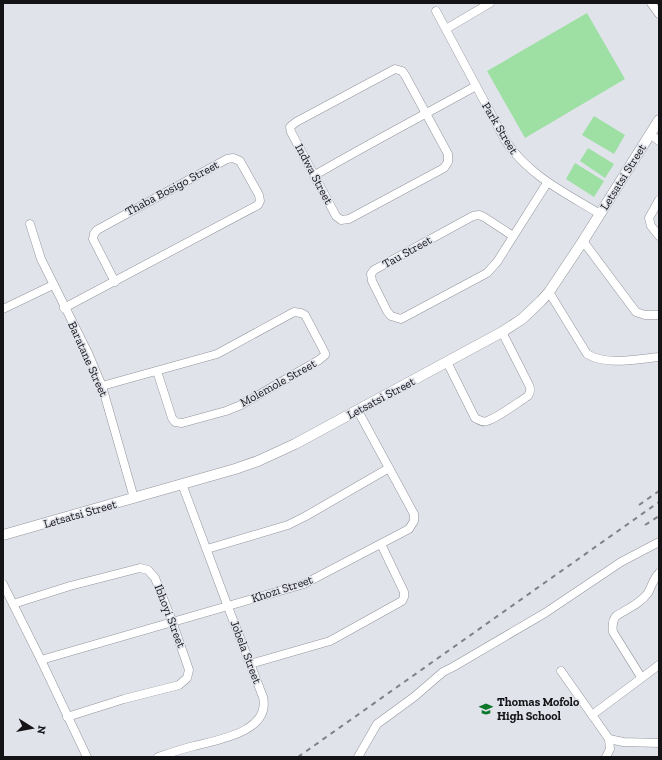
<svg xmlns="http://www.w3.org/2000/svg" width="662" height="760" font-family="'Zilla Slab',serif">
<rect width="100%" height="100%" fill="#e1e3eb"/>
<!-- green -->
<g fill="#9ee0a4">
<polygon points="587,13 625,79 525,138 487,71"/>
<polygon points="594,116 625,135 614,154 582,135"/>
<polygon points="588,148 614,164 605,178 580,161"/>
<polygon points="575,163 604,181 594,197 566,179"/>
</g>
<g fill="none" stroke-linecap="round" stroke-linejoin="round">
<!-- minor casing -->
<g stroke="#93959c" stroke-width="9">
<g id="minor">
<polyline points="651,3 659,14"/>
<path d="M436 11 505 140C529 176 564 192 600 214"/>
<polyline points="446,29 490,3"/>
<polygon points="395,69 402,71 405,75 448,154 448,162 444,168 349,219 341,220 336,216 291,132 290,127 296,122"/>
<polyline points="650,134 659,141"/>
<path d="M315 175C368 144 422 116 476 86"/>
<polyline points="659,200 649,218 651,226 659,236"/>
<polyline points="30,224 41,259 88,353 102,386 134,498"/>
<polyline points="513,236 484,217 479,215 473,216 374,270 371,274 372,281 387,311 391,316 401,319 487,273 497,262 547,183"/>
<polyline points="583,241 636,312 645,315 659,315"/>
<path d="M549 292 587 354C607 366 637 359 659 357"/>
<polyline points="64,308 258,205 260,201 259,195 240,161 233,158 227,159 97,230 94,234 93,239 115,282"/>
<polyline points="3,309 53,285"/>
<path d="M447 362 475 418C479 420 483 423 487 421 499 417 517 403 528 396 531 391 531 388 528 383L502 332"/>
<polyline points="102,386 217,354 294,312 301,313 305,315 325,353 325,355 319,360 241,405 226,411 182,423 175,422 172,418 157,371"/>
<polyline points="207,549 288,525 306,516 389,468"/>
<polyline points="3,584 41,660 87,757"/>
<polyline points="13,604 70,586 140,568 148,570 155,578 172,621 187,664 189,670 187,678 179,685 124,699 67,717"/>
<polyline points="41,660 304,584 409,529 414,521 414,514 358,411"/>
<polyline points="250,664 330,641 402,601 404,597 404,592 381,544"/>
<polyline points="561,671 609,739 610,749 606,757"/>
<path d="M641 677 613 632C612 626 612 621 616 616 627 609 641 603 648 593 652 586 653 579 659 573"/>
<polyline points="592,715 659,665"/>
<polyline points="609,739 623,742 659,743"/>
<path d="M158 757C170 753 182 749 194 746 217 740 271 732 263 697L228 607 182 484"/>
<polyline points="358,757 377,724 414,697 443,672 453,667 545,613 621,562 659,542"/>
</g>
</g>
<!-- tertiary casing -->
<g stroke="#93959c" stroke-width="11">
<polyline id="tertiary" points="3,535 235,469 258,461 295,444 502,332 522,319 541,301 549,292 583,241 659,120"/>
</g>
<!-- minor -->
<use href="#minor" stroke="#fff" stroke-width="8"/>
<!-- tertiary -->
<use href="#tertiary" stroke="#fff" stroke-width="10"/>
<!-- rail -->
<g stroke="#808186" stroke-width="2" stroke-dasharray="5 5" stroke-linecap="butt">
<polyline points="639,505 659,491"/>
<polyline points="645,525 659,516"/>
<polyline points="298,757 659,502"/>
</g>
</g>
<!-- icons -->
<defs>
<g id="school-bare" transform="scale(1.08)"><path d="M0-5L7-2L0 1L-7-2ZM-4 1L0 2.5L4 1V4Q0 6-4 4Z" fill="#0b772b" stroke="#e1e3eb" stroke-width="2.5" paint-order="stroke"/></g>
</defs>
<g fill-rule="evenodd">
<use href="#school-bare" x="486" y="709"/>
</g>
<g text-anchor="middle" stroke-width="3" stroke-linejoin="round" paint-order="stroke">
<!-- street labels -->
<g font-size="12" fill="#141417" stroke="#e1e3eb">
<text transform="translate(500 128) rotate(59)" y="4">Park Street</text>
<text transform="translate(314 174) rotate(62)" y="4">Indwa Street</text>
<text transform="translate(623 177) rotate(-58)" y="4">Letsatsi Street</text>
<text transform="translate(172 188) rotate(-28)" y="4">Thaba Bosigo Street</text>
<text transform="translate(407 252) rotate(-29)" y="4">Tau Street</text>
<text transform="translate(88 359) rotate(66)" y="4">Baratane Street</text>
<text transform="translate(278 383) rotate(-29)" y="4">Molemole Street</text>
<text transform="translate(381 398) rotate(-28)" y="4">Letsatsi Street</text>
<text transform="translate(80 514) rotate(-16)" y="4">Letsatsi Street</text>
<text transform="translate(282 589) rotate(-18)" y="4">Khozi Street</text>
<text transform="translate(170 616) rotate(69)" y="4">Ibhoyi Street</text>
<text transform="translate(246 652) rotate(69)" y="4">Jobela Street</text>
</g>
<!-- poi labels -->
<g font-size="12" font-weight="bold" fill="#141417" stroke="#e1e3eb" text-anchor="start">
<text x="497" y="706">Thomas Mofolo<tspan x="497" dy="14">High School</tspan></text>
</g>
</g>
<!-- border -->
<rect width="662" height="760" fill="none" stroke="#141417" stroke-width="8"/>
<!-- north arrow -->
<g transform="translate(32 728) rotate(101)" stroke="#e1e3eb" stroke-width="3" paint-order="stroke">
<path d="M0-3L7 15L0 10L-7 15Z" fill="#141417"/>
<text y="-6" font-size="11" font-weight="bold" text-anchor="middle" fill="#141417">N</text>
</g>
</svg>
